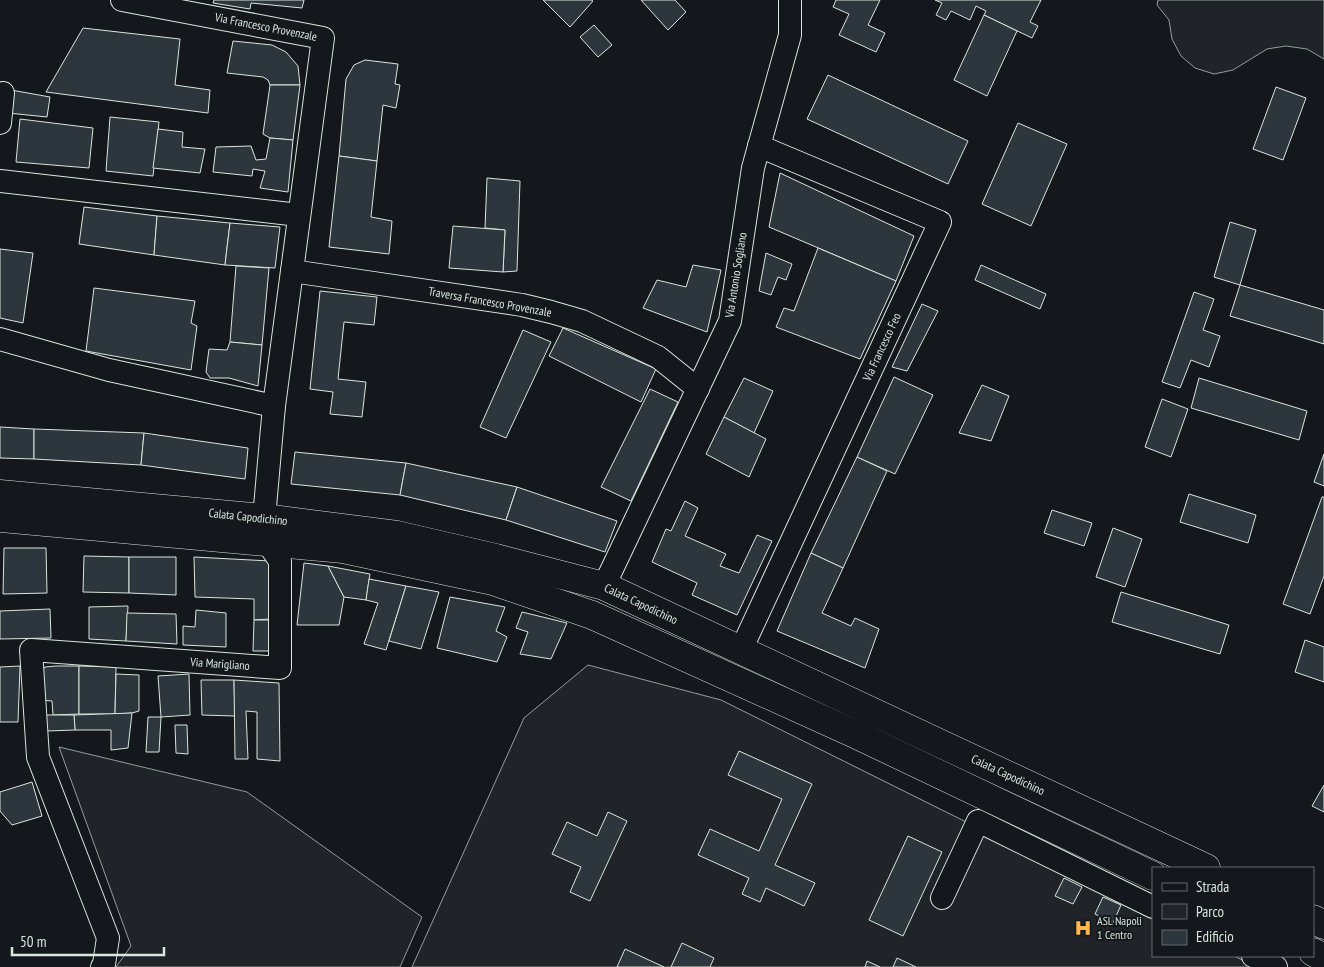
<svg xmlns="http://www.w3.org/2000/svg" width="1324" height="967" font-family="'PT Sans Narrow',sans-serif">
<rect width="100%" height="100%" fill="#14181c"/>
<!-- green -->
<g fill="#202428" stroke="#939e99">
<polygon points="1158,0 1324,0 1324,59 1307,49 1286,46 1267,49 1233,70 1214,74 1195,68 1181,56 1172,39 1169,20 1157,5"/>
<polygon points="588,665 721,700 1153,915 1153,956 1234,956 1257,967 412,967 524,718"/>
<polygon points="59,747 247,792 422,917 400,967 116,967 131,946"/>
</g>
<!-- building -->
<g fill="#2c363c" stroke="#d8e6dc">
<polygon points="214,0 304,0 302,8 251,3 250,9 213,3"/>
<polygon points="543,0 591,0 593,1 570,27"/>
<polygon points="641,0 675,0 686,12 668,30"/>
<polygon points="836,0 880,0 868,25 885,33 876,52 839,35 849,14 833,7"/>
<polygon points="935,0 1041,0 1030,22 1038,26 1032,38 984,15 986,11 976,6 970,20 951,11 946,20 936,15 942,3"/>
<polygon points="984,15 1017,31 987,96 954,80"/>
<polygon points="594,25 612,45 598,57 580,37"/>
<polygon points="83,28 180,39 175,85 210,90 208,113 46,92"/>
<polygon points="233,41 272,45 286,52 298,66 300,85 270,85 268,80 263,77 227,73"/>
<polygon points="365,60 398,64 395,84 400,85 396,108 383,105 377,161 339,156 346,79 354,65"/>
<polygon points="828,75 968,141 948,184 807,119"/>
<polygon points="270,85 300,85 293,140 270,138 263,134"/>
<polygon points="1276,87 1306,98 1283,160 1253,149"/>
<polygon points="11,90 50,97 47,117 8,113"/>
<polygon points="110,117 159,122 153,176 106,171"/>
<polygon points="20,119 93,128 89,168 16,162"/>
<polygon points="1018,123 1067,144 1031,226 982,204"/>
<polygon points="158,129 183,132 182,147 205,149 200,173 153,168"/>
<polygon points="270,138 293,140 288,192 260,188 265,171 253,169 252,176 213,172 216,147 251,146 256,160 266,159"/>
<polygon points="339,156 377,161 371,217 392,221 389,254 329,247"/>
<polygon points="780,173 914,236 896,281 769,227"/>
<polygon points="487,178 520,181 517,271 503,272 505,230 485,228"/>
<polygon points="84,207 157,216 154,255 79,244"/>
<polygon points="157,216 230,223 225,265 154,255"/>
<polygon points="1230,222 1256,230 1240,285 1214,277"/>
<polygon points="230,223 280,227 275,268 225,265"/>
<polygon points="453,226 505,230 503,272 449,268"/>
<polygon points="818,248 896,281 860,359 776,327 784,308 794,311"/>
<polygon points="0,249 33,253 23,323 0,318"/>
<polygon points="766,253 792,264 786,280 778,277 771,295 759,291"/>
<polygon points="693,265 721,270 707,332 643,308 657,280 686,287"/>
<polygon points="981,265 1046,294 1040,309 975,280"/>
<polygon points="236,266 269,268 262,345 230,342"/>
<polygon points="1240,285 1324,310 1324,344 1230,316"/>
<polygon points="94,288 195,301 191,323 197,326 191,370 86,351"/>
<polygon points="320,291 377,297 374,325 344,322 338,379 366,382 362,417 330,414 333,392 310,389"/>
<polygon points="1194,292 1214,299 1203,330 1220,336 1209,367 1191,360 1180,388 1162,382"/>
<polygon points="922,304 938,311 907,371 892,367"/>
<polygon points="563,328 656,369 641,402 549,356"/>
<polygon points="523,330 551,342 506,438 480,427"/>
<polygon points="230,342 262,345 258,386 229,378 210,378 206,372 209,349 227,350"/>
<polygon points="894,377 933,395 895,474 857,457"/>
<polygon points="744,378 773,391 754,433 724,417"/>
<polygon points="1199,378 1307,411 1299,440 1191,408"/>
<polygon points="982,385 1009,396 991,441 959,433"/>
<polygon points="650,389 678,402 631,501 601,487"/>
<polygon points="1162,399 1188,409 1171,457 1145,447"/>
<polygon points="724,417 766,439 749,477 706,454"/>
<polygon points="0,427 34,429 34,459 0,458"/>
<polygon points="34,429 144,433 141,465 34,459"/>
<polygon points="144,433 248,448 245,479 141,465"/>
<polygon points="295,452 406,463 400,495 291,484"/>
<polygon points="1324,454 1324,486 1314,482"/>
<polygon points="857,457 887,471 843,568 811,553"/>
<polygon points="406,463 517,487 506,520 400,495"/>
<polygon points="517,487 617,521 605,552 506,520"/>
<polygon points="1189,494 1256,515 1248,543 1180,522"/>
<polygon points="1322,497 1324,497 1324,576 1310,614 1283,604"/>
<polygon points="685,501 698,508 685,536 726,554 720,566 739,573 757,535 772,541 737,615 692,595 697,583 652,562 666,529 671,531"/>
<polygon points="1052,510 1092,523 1084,546 1044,533"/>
<polygon points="1113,528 1142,539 1125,587 1096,577"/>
<polygon points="4,548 46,548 47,593 3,594"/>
<polygon points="811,553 843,568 822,613 851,626 855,618 879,629 865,668 777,631"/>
<polygon points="84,556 129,557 129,593 83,592"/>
<polygon points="129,557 176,557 176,595 129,593"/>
<polygon points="194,557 270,561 270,619 254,620 254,599 195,597"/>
<polygon points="304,563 328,566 344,597 339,625 297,625"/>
<polygon points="328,566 370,574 366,600 344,597"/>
<polygon points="369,579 406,586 386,650 364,644 378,603 366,600"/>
<polygon points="406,586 439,592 421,649 389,641"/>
<polygon points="1121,592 1229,625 1220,654 1112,622"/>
<polygon points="450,597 505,607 496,631 507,637 497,662 437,648"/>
<polygon points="128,606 126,641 89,639 89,607"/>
<polygon points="50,609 51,638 0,639 0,611"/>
<polygon points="196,610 226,613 226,647 183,645 183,626 195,627"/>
<polygon points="522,612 567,623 551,659 520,654 528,632 516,628"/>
<polygon points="127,613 176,614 177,644 126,641"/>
<polygon points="254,620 275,620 275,651 253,651"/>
<polygon points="1305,640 1324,647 1324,682 1295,672"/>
<polygon points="20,666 18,722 0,722 0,667"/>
<polygon points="56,666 79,666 79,714 53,715 52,701 40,700 38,675 45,667"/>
<polygon points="79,666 116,667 115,714 79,714"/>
<polygon points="116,674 139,675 139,711 132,713 115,714"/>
<polygon points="189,674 190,715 161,717 158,676"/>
<polygon points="201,680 234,680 235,716 202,715"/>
<polygon points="234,680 279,683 280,761 257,759 257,712 246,711 248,759 235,759"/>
<polygon points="132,713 128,748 111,750 111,730 75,730 74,715"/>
<polygon points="45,715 74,715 75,730 47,731"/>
<polygon points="148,717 161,717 159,752 146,752"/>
<polygon points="175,725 187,725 188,754 176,753"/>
<polygon points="739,751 812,784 775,865 815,883 804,906 766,888 760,902 742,894 749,878 698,855 710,829 759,851 782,799 728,775"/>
<polygon points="32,782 42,816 12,825 0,811 0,792"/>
<polygon points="1324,785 1324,812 1312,806"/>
<polygon points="608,812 627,821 590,901 570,892 581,867 552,854 567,822 597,836"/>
<polygon points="908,836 942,852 903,936 869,920"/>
<polygon points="1064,878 1082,887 1073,904 1055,896"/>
<polygon points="1103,897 1121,905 1113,923 1095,914"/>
<polygon points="682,943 714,958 710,967 671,967"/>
<polygon points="625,949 664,967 617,967"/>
<polygon points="897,958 916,967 893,967"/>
<polygon points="867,961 880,967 865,967"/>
</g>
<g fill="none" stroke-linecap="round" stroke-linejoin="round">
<!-- minor casing -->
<g stroke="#d8e6dc" stroke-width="24">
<g id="minor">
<polyline points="122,0 323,38 274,406 264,518"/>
<polyline points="0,123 3,93"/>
<polyline points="0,181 299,215"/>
<polyline points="292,271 522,305 551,312 582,321 658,357 698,389"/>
<polyline points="0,339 109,370 274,406"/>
<polyline points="604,586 730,321 753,168 790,35 790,0"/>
<polyline points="741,650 940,222 759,146"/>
<polyline points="942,898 978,821 1153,907"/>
<polyline points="1253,956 1276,967"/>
<polyline points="102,967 104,964 108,938 38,757 31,650 280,668 280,561 267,542"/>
</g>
</g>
<!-- major casing -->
<g stroke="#d8e6dc" stroke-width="29">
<g id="major">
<polyline points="0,494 264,518 397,535 496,558 604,586 1206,868"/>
<polyline points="0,518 343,549 493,581 592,615 855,734 1153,876"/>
<polyline points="1313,919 1324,925"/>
<polyline points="1313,952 1324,958"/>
</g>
</g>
<!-- minor -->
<use href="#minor" stroke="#14181c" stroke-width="22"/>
<!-- major -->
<use href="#major" stroke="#14181c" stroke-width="28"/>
</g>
<!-- icons -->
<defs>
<g id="hospital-bare" transform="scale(1.35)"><path d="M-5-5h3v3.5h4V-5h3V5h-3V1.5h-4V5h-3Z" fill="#ffb74d" stroke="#14181c" stroke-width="2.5" paint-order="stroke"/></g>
</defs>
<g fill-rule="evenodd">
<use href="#hospital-bare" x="1083" y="928"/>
</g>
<g text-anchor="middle" stroke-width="4" stroke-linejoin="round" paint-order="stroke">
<!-- street labels -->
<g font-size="12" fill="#d8e6dc" stroke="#14181c">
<text transform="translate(266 27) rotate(11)" y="4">Via Francesco Provenzale</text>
<text transform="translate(736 275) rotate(-81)" y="4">Via Antonio Sogliano</text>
<text transform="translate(490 302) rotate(10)" y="4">Traversa Francesco Provenzale</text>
<text transform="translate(882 347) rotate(-65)" y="4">Via Francesco Feo</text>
<text transform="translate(248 517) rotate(6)" y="4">Calata Capodichino</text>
<text transform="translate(641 604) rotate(25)" y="4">Calata Capodichino</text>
<text transform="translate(220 664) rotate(4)" y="4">Via Marigliano</text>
<text transform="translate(1008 775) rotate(25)" y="4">Calata Capodichino</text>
</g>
<!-- poi labels -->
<g font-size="12" fill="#d8e6dc" stroke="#14181c" text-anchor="start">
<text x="1097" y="925">ASL Napoli<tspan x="1097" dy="14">1 Centro</tspan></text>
</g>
</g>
<!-- legend -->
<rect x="1152" y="867" width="162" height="90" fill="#14181c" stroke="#626a69"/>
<rect x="1162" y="883" width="25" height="8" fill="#14181c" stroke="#626a69"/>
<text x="1196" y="892" font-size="15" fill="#d8e6dc">Strada</text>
<rect x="1162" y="904" width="25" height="15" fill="#202428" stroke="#626a69"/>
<text x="1196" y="917" font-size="15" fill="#d8e6dc">Parco</text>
<rect x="1162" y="930" width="25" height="15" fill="#2c363c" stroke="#626a69"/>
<text x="1196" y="942" font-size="15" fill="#d8e6dc">Edificio</text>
<!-- scale -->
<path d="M12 947v8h152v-8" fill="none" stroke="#d8e6dc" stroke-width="2.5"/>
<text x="20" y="947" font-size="15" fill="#d8e6dc" stroke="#14181c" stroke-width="4" paint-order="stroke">50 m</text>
</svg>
